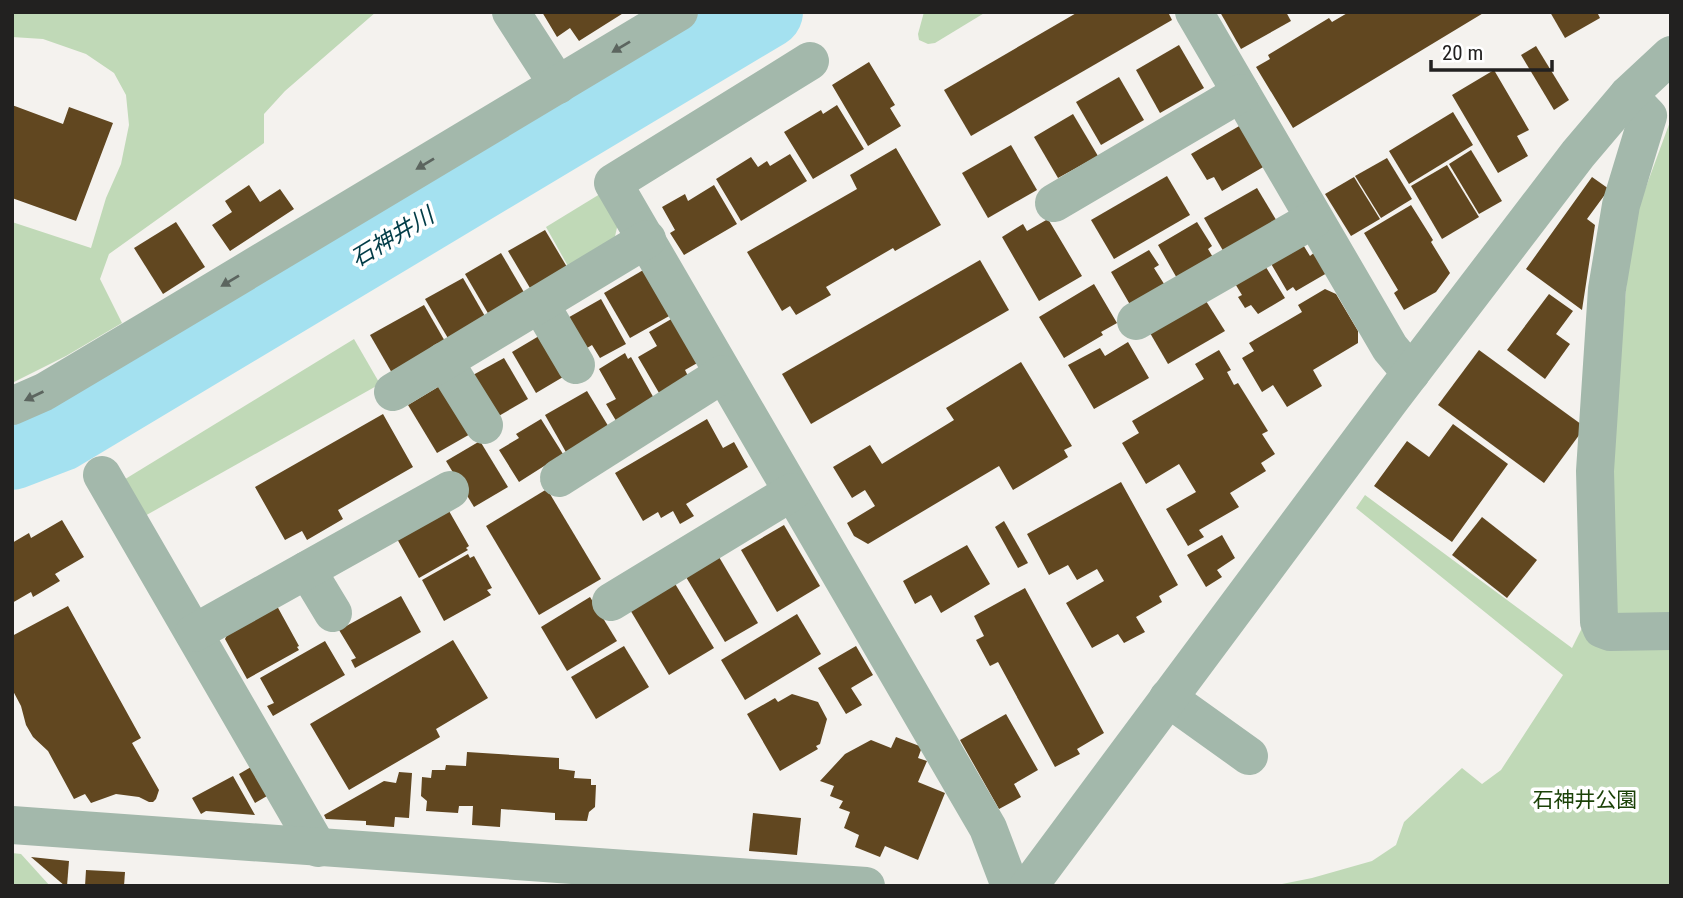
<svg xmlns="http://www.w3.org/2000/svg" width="1683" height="898" font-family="'Roboto Condensed','Noto Sans JP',sans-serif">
<rect width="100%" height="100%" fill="#f4f2ee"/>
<!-- green -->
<g fill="#c0d9b7">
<polygon points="12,12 376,12 285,91 264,114 264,143 109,254 100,279 122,323 66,356 12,383 12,222 91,248 106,198 121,164 129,125 126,95 114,73 86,54 43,39 12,37"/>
<polygon points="924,12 986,12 935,43 928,44 919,40 918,34"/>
<polygon points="1671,119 1671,886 1272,886 1312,878 1372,861 1396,845 1404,822 1462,768 1482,784 1501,770 1563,675 1356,508 1365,495 1572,648 1583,626 1610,464 1632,225"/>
<polygon points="600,194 618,223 614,241 569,268 546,227"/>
<polygon points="354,339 380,384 143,517 122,481"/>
<polygon points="12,853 21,854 50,886 12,886"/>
</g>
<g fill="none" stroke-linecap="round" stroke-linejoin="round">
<!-- river -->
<polyline stroke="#a4e1f0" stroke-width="72" points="12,454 59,436 767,12"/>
</g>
<!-- building -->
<g fill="#614720">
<polygon points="542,12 625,12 579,41 570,28 557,37"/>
<polygon points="1078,12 1168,12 1172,20 971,136 944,90"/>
<polygon points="1220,12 1286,12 1291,21 1241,49"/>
<polygon points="1349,12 1485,12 1293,128 1256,67 1270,59 1268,55 1329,18 1332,22"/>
<polygon points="1550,12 1597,12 1600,18 1565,38"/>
<polygon points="1179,45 1204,88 1160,113 1136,70"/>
<polygon points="1536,46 1569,100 1554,110 1521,55"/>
<polygon points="869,62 895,105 890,108 901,126 868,146 832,85"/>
<polygon points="1494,70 1529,130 1517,136 1528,156 1498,173 1452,95"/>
<polygon points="1119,77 1144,120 1101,145 1076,102"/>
<polygon points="12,105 63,124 69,107 113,123 76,221 12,198"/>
<polygon points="837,105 864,149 813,179 784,132 821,110 823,114"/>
<polygon points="1453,112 1473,145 1409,184 1389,151"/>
<polygon points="1073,114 1098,156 1058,178 1034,137"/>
<polygon points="1241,125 1265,166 1222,191 1214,177 1207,180 1191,154"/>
<polygon points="1011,145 1037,190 988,218 962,173"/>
<polygon points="896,148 941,225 895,251 893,248 826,287 831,295 796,315 790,306 782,311 747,252 857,189 850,175"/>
<polygon points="1471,150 1502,201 1479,214 1449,164"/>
<polygon points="790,154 807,181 741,221 716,179 751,157 758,167 767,161 770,166"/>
<polygon points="1387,158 1412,199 1381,218 1355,176"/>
<polygon points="1447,165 1479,217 1442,239 1411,186"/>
<polygon points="1167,176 1190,215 1114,259 1091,220"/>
<polygon points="1354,177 1380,219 1351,236 1325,194"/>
<polygon points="1592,177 1609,189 1587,219 1595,225 1582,310 1526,269"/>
<polygon points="249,185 260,202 280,189 294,209 230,251 212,225 232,212 225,201"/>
<polygon points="714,185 737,224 684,255 670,233 675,230 662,207 685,194 688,201"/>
<polygon points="1257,188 1278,223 1225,254 1204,218"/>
<polygon points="1411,205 1433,240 1431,242 1450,273 1436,292 1404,310 1394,293 1398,290 1364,233"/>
<polygon points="1048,219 1082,276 1039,301 1002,237 1023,224 1027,231"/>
<polygon points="176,222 205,267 163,294 134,248"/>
<polygon points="1197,222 1212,246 1208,249 1214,259 1178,280 1158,245"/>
<polygon points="545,230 567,267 530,288 508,251"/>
<polygon points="1302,243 1310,256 1315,252 1327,273 1296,291 1293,287 1287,291 1270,262"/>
<polygon points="1149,250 1159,265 1154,268 1166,287 1132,308 1111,272"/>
<polygon points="501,253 525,294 489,315 465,274"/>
<polygon points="980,260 1009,310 811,424 782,374"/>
<polygon points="1264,264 1285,298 1258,314 1251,305 1245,308 1238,297 1242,295 1234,282"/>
<polygon points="645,269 671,315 630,338 604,293"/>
<polygon points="463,278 486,318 449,340 425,299"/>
<polygon points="1094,284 1117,323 1101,332 1103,335 1064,358 1039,317"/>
<polygon points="1325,289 1336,294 1358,331 1358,343 1313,370 1322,386 1287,407 1273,385 1262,392 1242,358 1254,351 1249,343 1302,312 1298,305"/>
<polygon points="1549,294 1573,311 1556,334 1570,344 1545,379 1507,350"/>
<polygon points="601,299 626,344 600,358 592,345 582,351 564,320"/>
<polygon points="1206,301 1225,331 1168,364 1150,333"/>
<polygon points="424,305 446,343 392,373 370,335"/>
<polygon points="673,318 699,362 685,370 691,382 662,398 638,357 657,346 649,332"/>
<polygon points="539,336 563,377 536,393 512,352"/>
<polygon points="1128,342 1149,378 1094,409 1068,365 1100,348 1105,356"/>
<polygon points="1219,350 1231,370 1227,372 1234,385 1238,383 1268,431 1262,434 1275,454 1261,463 1266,471 1230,493 1239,507 1199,530 1204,537 1188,546 1166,509 1196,492 1179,464 1146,484 1122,443 1139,433 1132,421 1204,379 1195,364"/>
<polygon points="1479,350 1585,427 1544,483 1438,405"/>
<polygon points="625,353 628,359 631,357 656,402 618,424 606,404 616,399 599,369"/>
<polygon points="504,358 528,399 497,417 473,375"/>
<polygon points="1021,362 1072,446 1064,450 1068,457 1013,490 999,466 868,544 854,536 847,523 875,506 865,490 852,498 833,467 870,445 882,464 954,420 946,408"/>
<polygon points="443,384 472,433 437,453 408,405"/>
<polygon points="587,391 610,429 567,454 545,415"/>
<polygon points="383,414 413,467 338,510 343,519 307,540 302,531 285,540 255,487"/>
<polygon points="541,419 563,454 519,482 499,450 519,438 516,434"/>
<polygon points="707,419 723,448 734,442 748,467 686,504 694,516 680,524 673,511 661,518 658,512 643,521 615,473"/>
<polygon points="1453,424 1508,464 1452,542 1374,486 1407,441 1429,457"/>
<polygon points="480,441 508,487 474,507 446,461"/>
<polygon points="1121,482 1178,585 1159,596 1162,602 1136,617 1145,632 1124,643 1118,634 1092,648 1066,603 1104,581 1097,569 1077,580 1068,565 1049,575 1027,534"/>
<polygon points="547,489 601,579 539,615 486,526"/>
<polygon points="449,511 469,546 466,548 468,550 419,578 396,537"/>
<polygon points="1482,517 1537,560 1507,598 1452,555"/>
<polygon points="62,520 84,557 55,574 60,581 33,597 31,592 12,603 12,543 29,533 31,538"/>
<polygon points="1004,521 1028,563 1018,568 995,527"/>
<polygon points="784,525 820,586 777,612 741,550"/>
<polygon points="1222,535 1235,558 1217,570 1222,577 1206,587 1187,555"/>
<polygon points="967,545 990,584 941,613 931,595 915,604 903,581"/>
<polygon points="468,554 470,558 474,556 492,588 487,590 491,595 444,621 422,580"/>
<polygon points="719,557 758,623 725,642 686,577"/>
<polygon points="674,582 714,648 669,675 629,608"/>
<polygon points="1025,588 1104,733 1077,749 1080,754 1055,767 998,662 990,666 976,640 984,636 974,616"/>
<polygon points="401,596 421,632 355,668 351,660 356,658 339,630"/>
<polygon points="590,597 617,641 567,671 541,627"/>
<polygon points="68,606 141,738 132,743 159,790 156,799 153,802 149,802 139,797 116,794 91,803 85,794 74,799 48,751 33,737 26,725 21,706 12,689 12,636"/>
<polygon points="277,606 299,646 297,647 299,650 247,679 225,639 228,633"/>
<polygon points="797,614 821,654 745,700 721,660"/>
<polygon points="453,640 488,698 436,729 440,737 349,790 310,724"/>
<polygon points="325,641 345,675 273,716 267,706 274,703 260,678"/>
<polygon points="624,646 649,687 596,719 571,677"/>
<polygon points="856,646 873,675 851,688 862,705 846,714 818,668"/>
<polygon points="792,694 818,702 827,719 820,744 816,746 818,749 780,771 747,714 775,698 778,702"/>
<polygon points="1006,714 1038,770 1014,784 1021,797 999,809 960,740"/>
<polygon points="896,737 922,747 918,758 927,761 918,782 945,793 918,860 885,846 880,857 855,847 859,835 844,828 850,812 839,808 843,801 830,796 834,786 820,781 845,754 871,740 891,748"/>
<polygon points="467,752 559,758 559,769 575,771 574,778 591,779 591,785 596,785 595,807 589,812 587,821 555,820 555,813 501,809 500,827 472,825 473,806 459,806 458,813 426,811 427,801 421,796 422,777 431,778 432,770 445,770 446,765 466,766"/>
<polygon points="251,767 267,796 255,803 239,774"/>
<polygon points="399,772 412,773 409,818 395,817 394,827 366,825 366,821 326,819 324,815 384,781 396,783"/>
<polygon points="233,776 255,815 206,811 201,814 192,798"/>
<polygon points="753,813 801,818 797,855 749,851"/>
<polygon points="31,857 69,861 67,886 65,886"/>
<polygon points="86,870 125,872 124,886 85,886"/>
</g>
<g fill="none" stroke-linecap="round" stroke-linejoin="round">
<!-- minor -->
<g stroke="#a3b8ab" stroke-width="38">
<polyline points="511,12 558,85"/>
<polyline points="1194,12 1390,348 1411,373"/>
<polyline points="810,61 613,183 988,828 1010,886"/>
<polyline points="1628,95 1648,116 1621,205 1607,289 1595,471 1599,622 1602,629 1610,632 1671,631"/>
<polyline points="1054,203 1241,93"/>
<polyline points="540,304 576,365"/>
<polyline points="1136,321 1314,219"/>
<polyline points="444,361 484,425"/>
<polyline points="393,392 647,239"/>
<polyline points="12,406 44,392 150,329 679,12"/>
<polyline points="102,475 318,848"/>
<polyline points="559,478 723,374"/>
<polyline points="307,570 333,613"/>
<polyline points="611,602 792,492"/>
<polyline points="194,633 450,490"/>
<polyline points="1168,698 1249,756"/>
<polyline points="12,825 866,886"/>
<polyline points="1029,886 1391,399 1578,154 1628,95 1671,55"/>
</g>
</g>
<!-- one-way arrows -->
<defs><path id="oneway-solid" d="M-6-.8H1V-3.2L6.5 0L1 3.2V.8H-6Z" transform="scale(1.75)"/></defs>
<g fill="#5c655f">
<use href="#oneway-solid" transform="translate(621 47) rotate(149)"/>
<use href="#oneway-solid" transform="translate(425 164) rotate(149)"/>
<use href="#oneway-solid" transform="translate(230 281) rotate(149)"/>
<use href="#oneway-solid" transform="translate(34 396) rotate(154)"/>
</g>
<g text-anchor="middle" stroke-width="7" stroke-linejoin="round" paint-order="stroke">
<!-- park labels -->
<g font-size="21" fill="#1b4208" stroke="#fff">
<text x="1585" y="807">石神井公園</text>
</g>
<!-- water labels -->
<g font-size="23" font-style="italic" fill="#023c47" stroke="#fff">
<text transform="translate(392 237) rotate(-31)" y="8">石神井川</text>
</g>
</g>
<!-- border -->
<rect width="1683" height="898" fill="none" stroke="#222120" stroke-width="28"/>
<!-- scale -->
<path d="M1431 60v10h121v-10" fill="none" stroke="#222120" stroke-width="3.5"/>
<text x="1442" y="60" font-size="21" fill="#222120" stroke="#ffffff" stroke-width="5" paint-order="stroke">20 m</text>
</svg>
